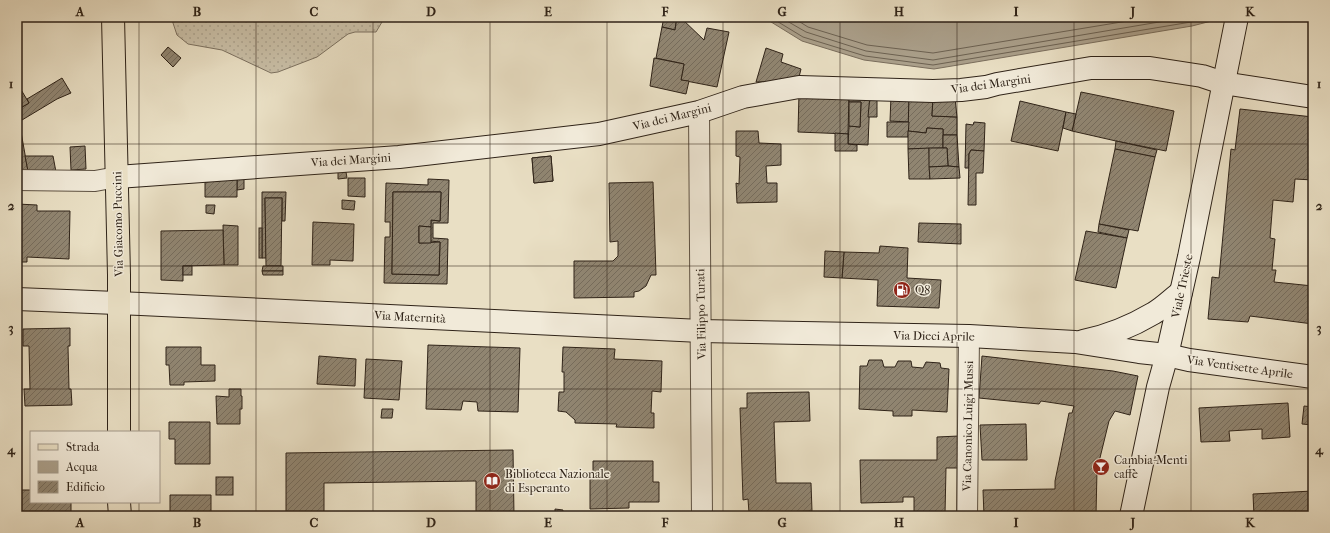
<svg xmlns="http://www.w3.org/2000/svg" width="1330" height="533" font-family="'IM FELL French Canon',serif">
<defs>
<pattern id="grass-dots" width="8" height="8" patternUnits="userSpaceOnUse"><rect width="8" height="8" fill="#c9bfa7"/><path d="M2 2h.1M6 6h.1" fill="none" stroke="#ada48f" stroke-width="1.8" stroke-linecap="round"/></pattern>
<pattern id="building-hatch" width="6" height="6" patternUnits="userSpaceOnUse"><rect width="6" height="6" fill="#908571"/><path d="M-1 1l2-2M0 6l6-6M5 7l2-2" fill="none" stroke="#766c5c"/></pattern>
</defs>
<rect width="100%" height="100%" fill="#e9dfc4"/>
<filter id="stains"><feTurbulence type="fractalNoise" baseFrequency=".005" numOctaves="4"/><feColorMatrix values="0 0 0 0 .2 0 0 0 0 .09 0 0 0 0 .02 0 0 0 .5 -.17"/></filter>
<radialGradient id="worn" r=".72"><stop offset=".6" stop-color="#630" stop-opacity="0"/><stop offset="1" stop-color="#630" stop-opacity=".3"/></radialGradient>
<!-- grass -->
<polygon fill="url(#grass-dots)" stroke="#7c7160" points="171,17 385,17 376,32 355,32 348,34 317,57 278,72 271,73 222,50 188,44 177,35"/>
<!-- water -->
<polygon fill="#aa9f8a" stroke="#796d5c" points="763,17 1227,17 1192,26 934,69 864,60 802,41"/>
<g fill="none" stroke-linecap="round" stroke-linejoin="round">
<!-- shore -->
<g stroke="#6c6151" stroke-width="1">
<polyline points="770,17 803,37 865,56 933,65 1191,22 1210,17"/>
<polyline points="780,17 806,32 866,51 933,60 1189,17"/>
<polyline points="792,17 808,27 867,45 933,53 1152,17"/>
</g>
</g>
<!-- building -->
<g fill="url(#building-hatch)" stroke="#2f2318" fill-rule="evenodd">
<polygon points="664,17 677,17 675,30 662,27"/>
<polygon points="677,17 681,18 704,40 707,28 729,32 717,87 681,80 684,64 656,58 662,27 675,30"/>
<polygon points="168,47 181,58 173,67 161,55"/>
<polygon points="766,48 783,54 781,62 801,69 798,81 756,82"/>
<polygon points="654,58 684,64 681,80 689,81 686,94 650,86"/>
<polygon points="62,78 71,93 57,99 17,123 17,110 29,103 27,99"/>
<polygon points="20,88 29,103 17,110 17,90"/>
<polygon points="1081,92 1174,111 1166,151 1116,141 1072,131"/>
<polygon points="799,93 849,95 848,134 798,132"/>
<polygon points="849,95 870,95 868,145 848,144 849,126 860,127 861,102 849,102"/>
<polygon points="870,95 877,96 877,117 868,117"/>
<polygon points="891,96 909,97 909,122 890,121"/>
<polygon points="909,97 933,97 932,116 957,117 957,135 943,135 943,129 927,128 926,133 908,131"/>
<polygon points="933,97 955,98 957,117 932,116"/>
<polygon points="1020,101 1066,112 1058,151 1011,141"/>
<polygon points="849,102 861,102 860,127 849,126"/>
<polygon points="1240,109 1313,117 1313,180 1295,179 1293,202 1273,200 1270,238 1275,239 1272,270 1276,270 1274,282 1313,286 1313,324 1250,316 1248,322 1208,319 1212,277 1219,278 1231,149 1235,150"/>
<polygon points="1066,112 1076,114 1072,131 1063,128"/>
<polygon points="887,122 909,122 908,137 887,137"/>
<polygon points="974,122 985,123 984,151 971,150 969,154 969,168 965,168 966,124 973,125"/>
<polygon points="927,128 943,129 943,148 908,149 908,131 926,133"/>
<polygon points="736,131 758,131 759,143 781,144 781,165 766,166 767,183 777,183 777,202 737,203 736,183 739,184 740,157 736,156"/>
<polygon points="21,132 28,171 17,170 17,133"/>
<polygon points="835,133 848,134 848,144 857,145 857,151 835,151"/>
<polygon points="943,135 957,135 959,167 948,166 947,148 943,148"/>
<polygon points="1116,141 1157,150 1155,157 1115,149"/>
<polygon points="85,146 86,169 71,170 70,147"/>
<polygon points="929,148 930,179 909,179 908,149"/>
<polygon points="929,148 947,148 948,166 929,167"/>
<polygon points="1115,149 1155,157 1138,231 1099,224"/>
<polygon points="971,150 984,151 983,173 976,173 976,205 968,205 969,154"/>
<polygon points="25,156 53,156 56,172 28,171"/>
<polygon points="551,156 553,181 534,183 532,158"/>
<polygon points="551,156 553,181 534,183 532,158"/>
<polygon points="948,166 959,167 960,178 930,179 929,167"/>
<polygon points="338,172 346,172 347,178 338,179"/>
<polygon points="348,178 365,178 365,197 348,196"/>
<polygon points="237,179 244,179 244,189 237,190"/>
<polygon points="237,179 237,197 205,197 205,182"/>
<path d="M428 179 449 180 448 223H433V238L448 239 447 284 384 283 385 237H390V222H385L386 183 428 185ZM393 192H441L440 221 431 220 430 241 440 242 439 275 392 274Z"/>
<polygon points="653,182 656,275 651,275 646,286 639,291 634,292 634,297 574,298 574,261 613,261 618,256 618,241 610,242 609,183"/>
<polygon points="262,192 286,192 285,221 282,221 282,198 265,198 266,258 262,258"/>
<polygon points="393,192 441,192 440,221 431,220 431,227 419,226 419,243 440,242 439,275 392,274"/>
<polygon points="265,198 282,198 281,266 266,266"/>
<polygon points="342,200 355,201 354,210 342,209"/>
<polygon points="17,204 37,205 37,211 70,211 69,259 27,257 27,262 17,262"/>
<polygon points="206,205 215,205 214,214 206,213"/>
<polygon points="313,222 354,224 353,261 330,260 330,265 312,265"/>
<polygon points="919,223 961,224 961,244 918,242"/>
<polygon points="1099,224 1129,230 1127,238 1098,232"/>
<polygon points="223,225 238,226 238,265 224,265"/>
<polygon points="419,226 431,227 431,243 419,243"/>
<rect x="259" y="228" width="3" height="30"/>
<polygon points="223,230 224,265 183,266 183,281 161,280 161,231"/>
<polygon points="1086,231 1127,238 1116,288 1075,280"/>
<polygon points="880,246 908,248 907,278 941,280 939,308 877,306 878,280 842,278 844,252 879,253"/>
<polygon points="825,251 844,252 842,278 824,277"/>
<rect x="183" y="266" width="9" height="9"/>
<polygon points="263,266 283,266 283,271 262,271"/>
<polygon points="262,271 283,271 283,275 263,275"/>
<polygon points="70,328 70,346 68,346 69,389 71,389 72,405 25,406 24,389 30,389 29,346 23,346 23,329"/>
<polygon points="428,345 520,348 518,412 478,411 477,402 463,401 461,410 426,409"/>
<polygon points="166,347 201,347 201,365 215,365 215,381 184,382 184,385 170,385 169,365 166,365"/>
<polygon points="563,347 615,349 614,359 662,361 661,392 652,391 651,413 654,413 654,428 616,427 617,424 575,423 575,420 566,412 558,411 559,392 564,392 564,372 562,372"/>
<polygon points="319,356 356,359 355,386 317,384"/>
<polygon points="982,356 1113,371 1138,376 1130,415 1115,411 1109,421 1097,470 1096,516 984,516 983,490 1055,489 1055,481 1069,413 1072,413 1074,406 1041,401 1039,404 979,398"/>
<polygon points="366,359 402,361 399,400 364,398"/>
<polygon points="869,360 882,360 884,367 895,367 898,361 911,361 912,367 923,368 926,362 940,363 941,368 949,369 947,412 912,410 912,416 893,416 893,411 859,409 860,366 867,366"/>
<polygon points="229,389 241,389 241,396 242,396 242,409 240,409 240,424 217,424 216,396 229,397"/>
<polygon points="809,392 810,421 774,422 776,483 811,483 812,511 749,513 748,499 743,500 740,408 747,408 747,393"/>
<polygon points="1288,403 1290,437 1262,439 1262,429 1229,431 1230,441 1201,442 1199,408"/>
<polygon points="1304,406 1313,407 1313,425 1302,424"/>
<polygon points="382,409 393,409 392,418 381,418"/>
<polygon points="169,422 210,422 210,464 175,464 175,439 169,439"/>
<polygon points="1026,424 1027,460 982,460 980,425"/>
<polygon points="959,436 959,468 946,468 945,515 914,516 914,497 903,497 903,502 861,503 860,460 937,460 937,437"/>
<polygon points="513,450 514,516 476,516 476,481 324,483 324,516 286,516 286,453"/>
<polygon points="593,461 653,461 653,482 659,482 659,502 629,502 629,508 590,509 590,479 593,479"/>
<rect x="216" y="477" width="17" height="18"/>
<polygon points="17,490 31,490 31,502 71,502 71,516 17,516"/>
<polygon points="1313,491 1313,516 1254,516 1253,494"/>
<polygon points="170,495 211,495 211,516 175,516 175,512 170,512"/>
<polygon points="555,509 563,510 562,516 555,516"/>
</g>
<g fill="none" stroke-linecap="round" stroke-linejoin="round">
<!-- street casing -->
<g stroke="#5e5243" stroke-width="22">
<g id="street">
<polyline points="699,112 702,516"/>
<polyline points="17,180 95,181 117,177"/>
<polyline points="967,516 969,336"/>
</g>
</g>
<!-- secondary casing -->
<g stroke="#2f2318" stroke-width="24">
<g id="secondary">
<polyline points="117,177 399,157 599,134 699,112 743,97 799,87 933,91 961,90 986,87 997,84 1091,68 1150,68 1202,76 1223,83 1313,97"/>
<polyline points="17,299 141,304 701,331 969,336 1075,342 1139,352 1167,355 1189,360 1313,377"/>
<path d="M1083 341C1108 336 1132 326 1154 313 1163 308 1172 299 1181 292"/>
<polyline points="1131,516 1158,387 1167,355 1189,257 1237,17"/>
</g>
</g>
<!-- primary casing -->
<g stroke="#2f2318" stroke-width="24">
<g id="primary">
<polyline points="113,17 119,275 119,432"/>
<polyline points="119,502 120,516"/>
</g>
</g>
<!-- street -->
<use href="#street" stroke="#f1ead9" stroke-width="20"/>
<!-- secondary -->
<use href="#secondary" stroke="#f1ead9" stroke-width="22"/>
<!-- primary -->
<use href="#primary" stroke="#e9dfc4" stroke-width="22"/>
</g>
<!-- grid -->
<path fill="none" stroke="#2f2318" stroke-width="1" stroke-opacity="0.55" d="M139 17V432M256 17V516M373 17V516M490 17V516M607 17V516M723 17V516M840 17V516M957 17V516M1074 17V516M1191 17V516M17 144H1313M17 266H1313M17 389H1313M139 502V516"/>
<!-- icons -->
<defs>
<g id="fuel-disc" transform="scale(0.9)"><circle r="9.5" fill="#8f2418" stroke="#f1ead9"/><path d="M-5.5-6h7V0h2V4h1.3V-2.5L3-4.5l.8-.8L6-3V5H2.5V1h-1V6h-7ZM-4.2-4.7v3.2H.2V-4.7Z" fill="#fff"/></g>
<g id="bar-disc" transform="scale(0.9)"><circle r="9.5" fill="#8f2418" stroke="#f1ead9"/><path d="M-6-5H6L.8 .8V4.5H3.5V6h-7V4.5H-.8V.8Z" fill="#fff"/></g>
<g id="library-disc" transform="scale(0.9)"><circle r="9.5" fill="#8f2418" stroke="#f1ead9"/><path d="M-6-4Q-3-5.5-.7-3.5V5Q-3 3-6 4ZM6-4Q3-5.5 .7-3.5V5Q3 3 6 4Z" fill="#fff"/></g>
</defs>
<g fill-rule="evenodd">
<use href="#fuel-disc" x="902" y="290"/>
<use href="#bar-disc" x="1101" y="467"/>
<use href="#library-disc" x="492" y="481"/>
</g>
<g text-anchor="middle" stroke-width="3" stroke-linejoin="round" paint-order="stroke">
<!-- street labels -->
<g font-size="12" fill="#2f2318" stroke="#f1ead9">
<text transform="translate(991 84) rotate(-8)" y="4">Via dei Margini</text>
<text transform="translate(672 117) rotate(-14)" y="4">Via dei Margini</text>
<text transform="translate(351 160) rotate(-4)" y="4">Via dei Margini</text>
<text transform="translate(118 224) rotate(-91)" y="4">Via Giacomo Puccini</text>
<text transform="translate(1182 286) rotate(-78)" y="4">Viale Trieste</text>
<text transform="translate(701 314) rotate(-91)" y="4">Via Filippo Turati</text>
<text transform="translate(410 317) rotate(3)" y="4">Via Maternità</text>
<text transform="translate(934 336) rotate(1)" y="4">Via Dieci Aprile</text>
<text transform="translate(1240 367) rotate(8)" y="4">Via Ventisette Aprile</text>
<text transform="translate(968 426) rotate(-89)" y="4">Via Canonico Luigi Mussi</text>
</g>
<!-- poi labels -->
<g font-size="12" fill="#2f2318" stroke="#f1ead9" text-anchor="start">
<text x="915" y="294">Q8</text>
<text x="1114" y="464">Cambia-Menti<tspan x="1114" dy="14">caffè</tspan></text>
<text x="505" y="478">Biblioteca Nazionale<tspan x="505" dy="14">di Esperanto</tspan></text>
</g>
</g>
<!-- margin -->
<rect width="1330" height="533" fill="none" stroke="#e9dfc4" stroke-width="44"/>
<!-- legend -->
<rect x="30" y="431" width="130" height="72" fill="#f1ead9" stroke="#a39a8c"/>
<rect x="38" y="444" width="20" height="6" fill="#e9dfc4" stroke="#a39a8c"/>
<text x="66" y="451" font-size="12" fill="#2f2318">Strada</text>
<rect x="38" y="461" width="20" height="12" fill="#aa9f8a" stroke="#a39a8c"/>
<text x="66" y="471" font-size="12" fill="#2f2318">Acqua</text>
<rect x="38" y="481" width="20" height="12" fill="url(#building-hatch)" stroke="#a39a8c"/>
<text x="66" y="491" font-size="12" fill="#2f2318">Edificio</text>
<rect x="22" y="22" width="1286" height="489" fill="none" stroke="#2f2318" stroke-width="1.5"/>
<g font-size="13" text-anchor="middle" font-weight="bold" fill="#2f2318">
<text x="80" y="16">A</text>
<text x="197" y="16">B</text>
<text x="314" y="16">C</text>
<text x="431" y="16">D</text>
<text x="548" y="16">E</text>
<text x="665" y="16">F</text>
<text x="782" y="16">G</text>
<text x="899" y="16">H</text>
<text x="1016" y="16">I</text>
<text x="1133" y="16">J</text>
<text x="1250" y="16">K</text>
<text x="11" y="88">1</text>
<text x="1319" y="88">1</text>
<text x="11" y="210">2</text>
<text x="1319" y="210">2</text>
<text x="11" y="332">3</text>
<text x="1319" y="332">3</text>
<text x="11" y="454">4</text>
<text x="1319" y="454">4</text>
<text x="80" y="527">A</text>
<text x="197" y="527">B</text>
<text x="314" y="527">C</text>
<text x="431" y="527">D</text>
<text x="548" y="527">E</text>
<text x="665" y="527">F</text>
<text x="782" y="527">G</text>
<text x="899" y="527">H</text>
<text x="1016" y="527">I</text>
<text x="1133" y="527">J</text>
<text x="1250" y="527">K</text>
</g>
<rect width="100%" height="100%" filter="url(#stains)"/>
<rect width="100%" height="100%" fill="url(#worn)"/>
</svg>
